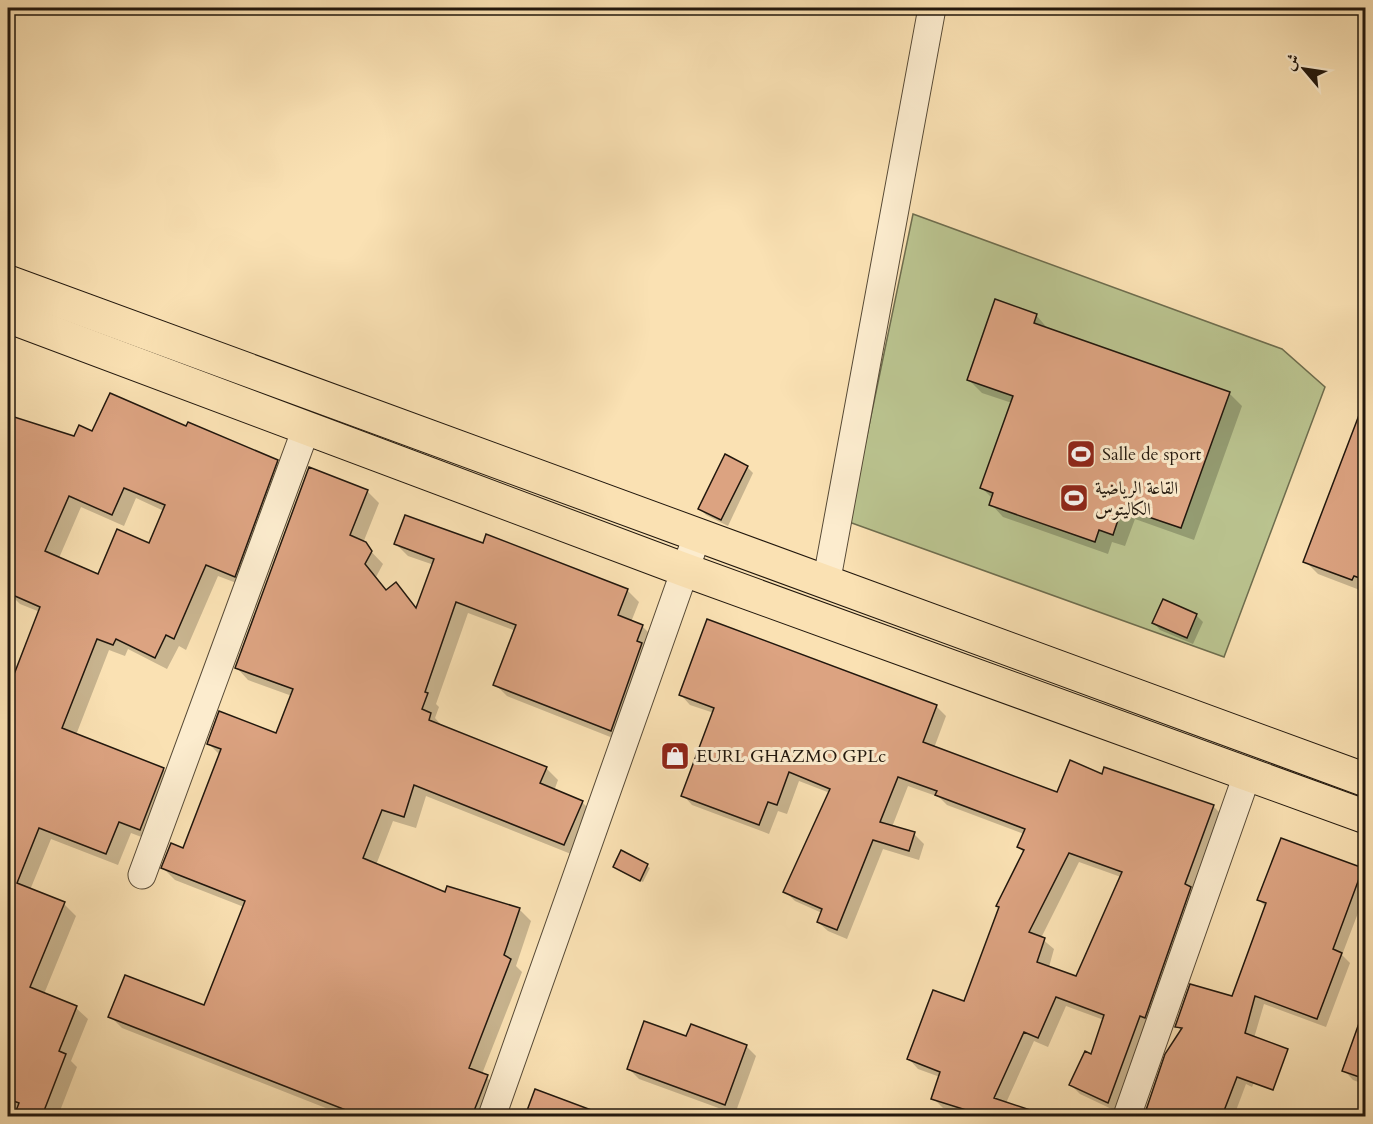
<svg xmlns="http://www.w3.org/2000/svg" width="1373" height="1124" font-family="Cardo,Amiri,serif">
<rect width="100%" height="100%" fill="#fae1b3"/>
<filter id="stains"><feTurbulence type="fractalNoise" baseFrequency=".00333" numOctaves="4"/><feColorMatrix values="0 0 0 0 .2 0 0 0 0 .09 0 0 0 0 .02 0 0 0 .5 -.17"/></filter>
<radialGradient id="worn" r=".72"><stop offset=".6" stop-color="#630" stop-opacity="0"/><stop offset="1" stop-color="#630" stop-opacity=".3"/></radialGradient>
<!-- green -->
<polygon fill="#bac38f" stroke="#6e6d4e" stroke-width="1.5" points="913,214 1282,349 1325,387 1224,657 849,522"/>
<!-- shadow -->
<g fill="#0003" fill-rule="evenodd">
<polygon points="1036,315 1049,330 1229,393 1242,406 1194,540 1135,519 1125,546 1112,542 1108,554 1003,517 991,504 993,499 982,488 1012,403 982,393 969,380"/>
<polygon points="8,385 14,391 8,412"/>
<path d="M8 416 75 438 93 433 187 428 277 461 289 473 247 587 218 576 186 650 179 646 167 669 128 649 125 656 109 650 76 735 164 770 176 781 152 841 131 833 118 865 51 839 30 890 64 904 76 916 44 994 76 1008 88 1019 71 1061 77 1067 58 1116H15L18 1109 8 1105V694L40 612 20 604 8 592 13 582 8 580ZM136 498 164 511 150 545 99 576 59 558 81 507 124 526Z"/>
<polygon points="1359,419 1366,422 1365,592 1318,574 1305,561"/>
<polygon points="747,467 753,473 728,526 706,515 700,509"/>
<polygon points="367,491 379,503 363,543 383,564 376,577 387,591 396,584 418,609 434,565 408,556 396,544 483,545 627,590 639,602 631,622 642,626 654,638 623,742 507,696 495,684 516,631 468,613 436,704 439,707 435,718 442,726 546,768 558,780 554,791 582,802 594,814 576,856 426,796 416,828 393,821 376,865 446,894 519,909 531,921 516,966 522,972 482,1074 499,1088 488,1116 346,1116 122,1028 110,1016 205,1007 244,907 175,880 163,868 184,850 220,755 209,744 277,734 292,696 248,680 237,668"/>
<polygon points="1196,615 1203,622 1193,644 1160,630 1154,623"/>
<path d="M681 695 936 706 946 716 934 748 1058 794 1102 776 1213 806 1223 816 1118 1112 1080 1094 1070 1084 1091 1056 1104 1020 1066 1006 1048 1047 1034 1041 1006 1103 1021 1109 1029 1116H968L943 1108 933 1098 940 1077 918 1069 909 1059 965 1003 1024 853 1019 847 1024 834 947 805 939 797 908 786 892 827 914 834 924 844 919 860 883 849 847 939 828 931 818 922 822 913 795 901 785 891 830 793 799 781 787 814 778 811 769 834 692 805 683 795 714 713 690 705ZM1079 862 1121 877 1077 978 1049 967 1054 949 1041 938Z"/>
<polygon points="622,852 650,868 643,882 618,869"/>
<polygon points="1362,870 1366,873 1366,892 1342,955 1350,963 1326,1027 1264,1004 1254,1038 1269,1049 1252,1087 1246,1084 1234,1116 1147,1116 1182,1031 1177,1026 1233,998 1266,907 1259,900"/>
<polygon points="1366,1010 1366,1085 1353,1080 1344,1070"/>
<polygon points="687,1038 746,1046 756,1056 735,1114 639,1079 629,1069"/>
<polygon points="536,1091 603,1116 526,1116"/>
</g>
<!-- building -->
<g fill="#dca381" stroke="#21170d" stroke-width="1.5" fill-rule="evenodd">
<polygon points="995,299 1037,314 1034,323 1230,392 1181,528 1122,508 1113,535 1099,530 1095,542 989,505 993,493 980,488 1013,396 967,380"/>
<path d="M110 393 186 426 188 422 278 460 235 577 206 565 174 639 166 635 155 658 116 639 113 645 97 639 62 728 164 768 140 830 119 822 106 854 39 828 17 883 65 902 30 987 77 1006 59 1051 66 1054 42 1116H14L19 1103 8 1099V690L40 607 8 593V415L74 436 79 425 92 431ZM124 488 165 505 149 543 117 529 98 574 45 551 69 496 112 515Z"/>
<polygon points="1364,402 1365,580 1354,576 1352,580 1303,562"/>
<polygon points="725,454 748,466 721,520 698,509"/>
<polygon points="309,467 368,490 350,535 366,542 372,551 365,564 386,590 396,582 416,608 434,559 394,544 405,515 483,543 486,534 628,589 618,615 643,625 637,641 642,643 611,731 493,685 516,625 456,602 425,692 428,693 422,709 431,713 429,720 547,767 540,783 583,801 564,845 414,785 404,817 382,810 363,858 445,892 447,886 520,908 504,955 511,959 469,1068 488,1075 472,1116 361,1116 108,1017 125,975 204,1005 245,901 161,868 171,843 183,848 221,749 207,744 219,711 276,733 293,689 235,668"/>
<polygon points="1163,599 1197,614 1187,638 1152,623"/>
<path d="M707 619 937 705 923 742 1057 792 1070 760 1102 774 1104 767 1214 805 1185 884 1191 887 1145 1018 1140 1016 1108 1103 1069 1085 1085 1051 1091 1054 1104 1015 1056 997 1038 1038 1024 1032 994 1098 1039 1113 1038 1116H985L931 1099 940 1072 907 1059 933 990 964 1001 999 907 996 906 1024 850 1017 847 1025 829 935 795 937 791 898 777 880 822 915 832 909 851 873 840 837 930 817 922 822 909 783 892 830 789 789 772 777 805 768 802 759 825 681 796 714 708 679 695ZM1069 853 1122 872 1076 976 1037 962 1045 938 1029 932Z"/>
<polygon points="1281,838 1363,868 1333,949 1342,953 1317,1019 1255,996 1245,1033 1288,1049 1273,1090 1237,1077 1222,1116 1144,1116 1165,1054 1182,1028 1175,1027 1190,984 1232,996 1266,903 1257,900"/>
<polygon points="621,850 648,864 640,881 613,867"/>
<polygon points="1363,1012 1365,1013 1365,1079 1342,1071"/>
<polygon points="644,1021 686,1036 691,1024 747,1045 725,1105 627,1069"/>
<polygon points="535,1089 602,1114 602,1116 525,1116"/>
</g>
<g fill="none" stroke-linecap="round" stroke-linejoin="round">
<!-- minor casing -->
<g stroke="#574a36" stroke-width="29">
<g id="minor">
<polyline points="826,584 932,8"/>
<polyline points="142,875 307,426"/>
<polyline points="492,1116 697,536"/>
<polyline points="1127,1116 1247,775"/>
</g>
</g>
<!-- major casing -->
<g stroke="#21170d" stroke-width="35">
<g id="major">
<polyline points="8,282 1366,780"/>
<polyline points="8,316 685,570 1366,817"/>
</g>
</g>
<!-- minor -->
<use href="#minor" stroke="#fcecce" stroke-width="27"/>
<!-- major -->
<use href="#major" stroke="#fae1b3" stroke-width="33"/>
</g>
<!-- icons -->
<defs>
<g id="stadium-square" transform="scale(1.5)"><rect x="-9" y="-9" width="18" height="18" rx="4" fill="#8f2418" stroke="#fcecce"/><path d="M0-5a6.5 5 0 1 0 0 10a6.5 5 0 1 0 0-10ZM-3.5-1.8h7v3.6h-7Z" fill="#fff"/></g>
<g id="shop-square" transform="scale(1.5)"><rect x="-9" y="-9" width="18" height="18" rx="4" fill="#8f2418" stroke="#fcecce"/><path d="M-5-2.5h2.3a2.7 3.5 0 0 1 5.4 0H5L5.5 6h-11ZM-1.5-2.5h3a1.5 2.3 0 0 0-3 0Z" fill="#fff"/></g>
</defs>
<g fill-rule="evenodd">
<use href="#stadium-square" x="1081" y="454"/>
<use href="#stadium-square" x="1074" y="498"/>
<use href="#shop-square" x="675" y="756"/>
</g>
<g text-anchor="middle" stroke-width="6" stroke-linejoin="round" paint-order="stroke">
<!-- poi labels -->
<g font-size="18" fill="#21170d" stroke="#fcecce" text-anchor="start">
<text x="1102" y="460">Salle de sport</text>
<text x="1095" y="494">القاعة الرياضية<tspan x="1095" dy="21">الكاليتوس</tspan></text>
<text x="696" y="762">EURL GHAZMO GPLc</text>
</g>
</g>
<!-- margin -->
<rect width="1373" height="1124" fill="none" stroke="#fae1b3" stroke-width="30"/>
<rect x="9" y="9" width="1355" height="1106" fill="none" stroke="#21170d" stroke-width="3"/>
<rect x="15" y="15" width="1343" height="1094" fill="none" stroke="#21170d" stroke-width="1.5"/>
<!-- north arrow -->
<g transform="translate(1304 69) rotate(299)" stroke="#fcecce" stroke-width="4.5" paint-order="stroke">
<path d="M0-4.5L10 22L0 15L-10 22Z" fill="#21170d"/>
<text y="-9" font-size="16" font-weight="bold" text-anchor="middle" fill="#21170d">ش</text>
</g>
<rect width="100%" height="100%" filter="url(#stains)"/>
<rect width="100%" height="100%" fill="url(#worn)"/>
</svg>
